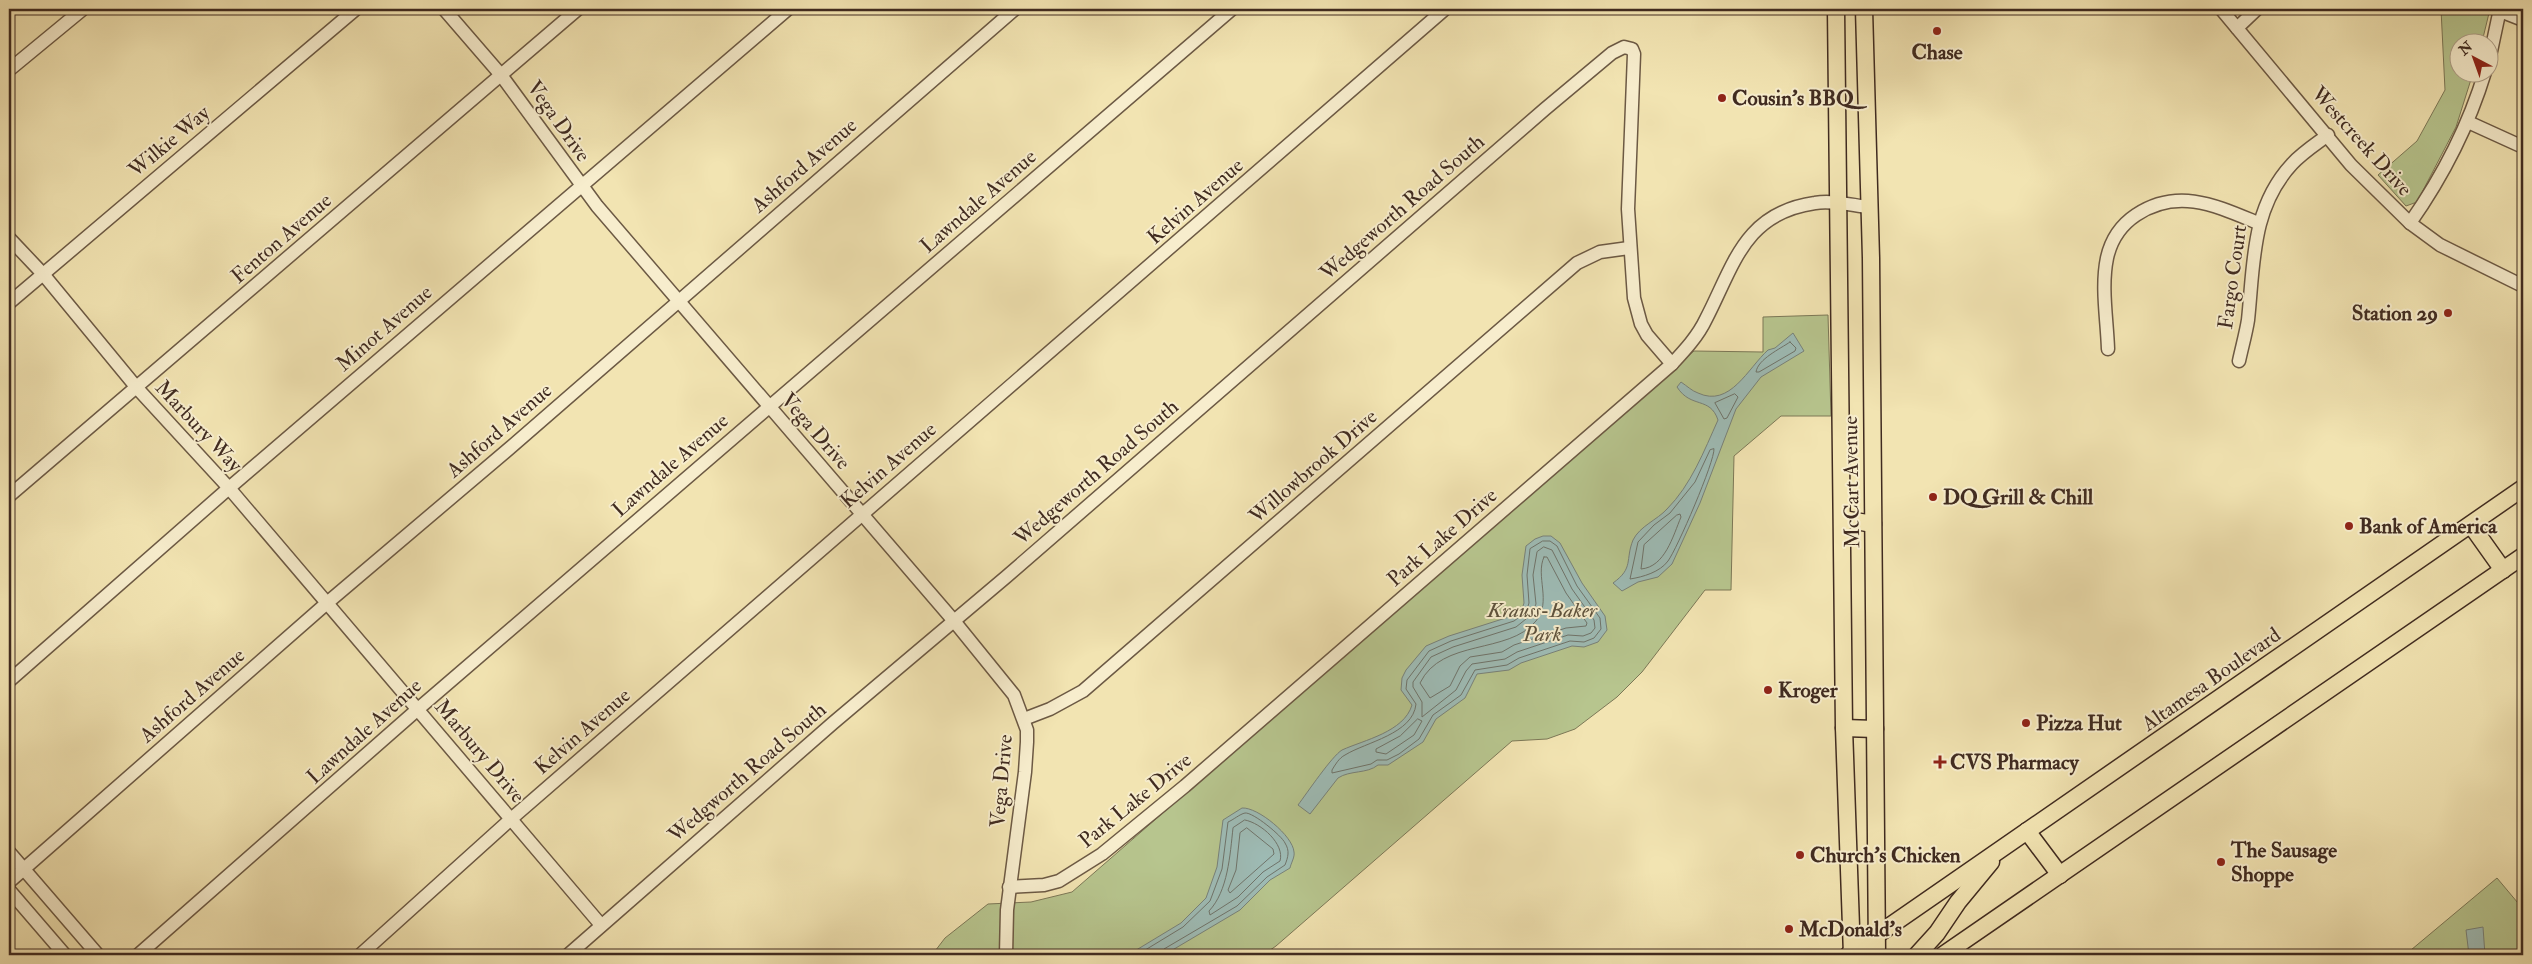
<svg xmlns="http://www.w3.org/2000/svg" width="2532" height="964" font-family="'IM FELL Double Pica',serif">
<rect width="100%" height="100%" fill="#f2e4b2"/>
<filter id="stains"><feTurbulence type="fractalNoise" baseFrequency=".004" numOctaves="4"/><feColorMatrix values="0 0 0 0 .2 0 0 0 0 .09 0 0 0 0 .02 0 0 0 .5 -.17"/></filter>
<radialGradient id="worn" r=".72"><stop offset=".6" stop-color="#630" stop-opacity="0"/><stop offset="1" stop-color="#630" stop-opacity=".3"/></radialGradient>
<!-- green -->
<g fill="#b7c58e" stroke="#7c7857">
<polygon points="2441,9 2490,9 2482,42 2460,42 2460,72 2473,73 2456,127 2417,202 2406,206 2378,175 2417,141 2445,90"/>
<polygon points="1828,315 1831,416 1781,416 1734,456 1731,590 1705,590 1642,672 1617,697 1575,729 1547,739 1512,741 1276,946 1263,955 932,955 945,938 988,904 1031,902 1072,892 1694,351 1763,352 1763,317"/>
<polygon points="2497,878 2523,909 2523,955 2405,955"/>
</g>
<!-- water -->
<g fill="#9ebcb6" stroke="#78827a">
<path d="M1793 333 1804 351 1761 377 1736 409 1700 503 1672 564 1658 577 1638 582 1622 591 1613 583C1634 568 1625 560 1633 540 1640 526 1657 520 1667 509 1691 485 1704 451 1718 420 1710 396 1691 409 1677 387L1681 382C1687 386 1692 391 1698 393 1730 408 1748 368 1768 350L1775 348Z"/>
<path d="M1543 536H1551L1560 543 1582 583 1605 616 1607 630 1598 642 1584 647 1572 646 1521 663 1509 670 1477 674 1465 698 1436 719 1423 742 1388 765H1378C1367 774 1350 770 1338 778L1310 814 1298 805C1307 793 1332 756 1342 750 1364 740 1404 732 1412 705L1401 690 1402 678 1406 670 1426 646 1449 636 1512 616 1522 609 1524 603 1522 575 1526 546 1535 539Z"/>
<path d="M1242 808C1258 807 1293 836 1294 852 1295 857 1291 863 1290 868L1270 880 1240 910 1164 955H1128L1181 923 1206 898 1217 867 1223 820Z"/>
<polygon points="2483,927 2485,955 2469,955 2466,930"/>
</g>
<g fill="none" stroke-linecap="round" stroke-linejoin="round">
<!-- shore -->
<g stroke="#6f746b" stroke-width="1">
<path d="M1790 342 1796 348 1795 351 1759 372H1756C1758 359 1780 349 1790 342Z"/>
<polygon points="1735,394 1738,397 1727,418 1724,419 1715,403"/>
<path d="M1714 449C1715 461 1677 549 1668 561 1660 572 1643 577 1630 579L1638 542 1654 525 1670 513 1695 482 1710 450Z"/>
<path d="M1677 515 1680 514 1681 517C1673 536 1665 567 1641 569L1644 545Z"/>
<path d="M1543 541H1550L1557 546 1577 586 1600 618 1601 629 1594 638 1584 642 1570 641 1519 658 1507 665 1475 670 1461 695 1433 715 1419 739 1399 754 1387 760H1377L1371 764 1332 773V770C1335 765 1339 758 1345 755 1366 742 1413 734 1416 704L1406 689 1407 680 1429 651 1451 641 1514 621 1526 612 1529 603 1527 575 1530 549Z"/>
<polygon points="1544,547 1552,550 1572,589 1594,620 1595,628 1591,633 1583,636 1568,635 1517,652 1505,659 1472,664 1466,671 1456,690 1422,717 1422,702 1413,687 1413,682 1431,657 1453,647 1516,627 1531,615 1536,604 1533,575 1537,552"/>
<path d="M1544 557H1547L1566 593 1587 623 1586 626 1566 628 1514 645 1502 652 1470 657 1460 666 1450 686 1430 698 1420 683C1442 638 1508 655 1536 621 1552 602 1535 576 1544 557Z"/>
<polygon points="1418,719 1422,721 1414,735 1386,754 1376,752 1376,749 1400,736"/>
<path d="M1245 820C1261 823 1285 844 1280 861L1263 872 1238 897 1210 915 1209 911C1228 891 1230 855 1233 828Z"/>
<polygon points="1247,828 1273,849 1274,854 1230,893 1228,890 1236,870 1240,833"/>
<path d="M1137 955 1183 927 1210 901 1222 869 1228 822C1233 820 1240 814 1245 813 1253 812 1282 836 1285 843 1290 851 1288 857 1285 865L1267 877 1237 906 1164 949 1162 955"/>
</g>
<!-- minor casing -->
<g stroke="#6c5944" stroke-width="15">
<g id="minor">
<polyline points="444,9 501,75 597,206 954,621 1014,695 1027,730 1027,742 1025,772 1007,910 1006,955"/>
<polyline points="2221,9 2351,165 2410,223 2440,245 2523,286"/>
<polyline points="2500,11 2523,20"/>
<polyline points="2237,28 2257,9"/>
<polyline points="2490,56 2500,9"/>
<polyline points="9,70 83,9"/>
<polyline points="2468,122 2523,147"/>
<path d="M2410 223C2443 176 2468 128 2485 72"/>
<polyline points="9,238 43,274 137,388 229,488 601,925"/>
<polyline points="9,303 356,9"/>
<path d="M2108 349C2107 319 2101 287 2107 258 2111 240 2121 225 2136 215 2178 187 2217 206 2258 223"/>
<path d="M2239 361C2242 347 2246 333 2248 320 2254 264 2251 208 2292 164 2302 153 2316 144 2328 135"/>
<polyline points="9,496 578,9"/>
<polyline points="9,681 229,488 788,9"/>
<polyline points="1024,719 1050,709 1083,691 1577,263 1600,252 1629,248"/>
<polyline points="9,852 98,955"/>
<polyline points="9,882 327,603 511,447 1015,9"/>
<path d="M1009 887 1044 885 1059 881 1102 854 1185 786 1672 364C1685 350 1698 336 1706 319 1734 265 1744 213 1815 203 1832 200 1851 205 1868 207"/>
<polyline points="9,890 65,955"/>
<polyline points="138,955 418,709 1232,9"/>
<polyline points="360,955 511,819 1445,9"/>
<polyline points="568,955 833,723 1006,577 1545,109 1612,53 1624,47 1632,49 1634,54 1628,209 1634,298 1641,324 1647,335 1672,364"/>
</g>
</g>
<!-- major casing -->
<g stroke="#402b20" stroke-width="19">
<g id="major">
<polyline points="1836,9 1844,728 1852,955"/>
<polyline points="1864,9 1871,258 1877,955"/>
<polyline points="1843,519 1873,524"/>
<polyline points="2471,525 2503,570"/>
<polyline points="1844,728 1875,729"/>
<polyline points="2027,831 2060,875"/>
<polyline points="1848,955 2523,488"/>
<polyline points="1917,955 1937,933 1958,902 1991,862"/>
<polyline points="1943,955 2523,556"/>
</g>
</g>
<!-- minor -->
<use href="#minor" stroke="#f7edcd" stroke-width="12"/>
<!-- major -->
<use href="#major" stroke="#f2e4b2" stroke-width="16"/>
</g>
<!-- markers -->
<g fill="#8f2418" stroke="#f7edcd" stroke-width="2">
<circle cx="1937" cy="31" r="5"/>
<circle cx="1722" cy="98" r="5"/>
<circle cx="2448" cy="313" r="5"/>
<circle cx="1933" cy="497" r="5"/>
<circle cx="2349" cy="526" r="5"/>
<circle cx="1768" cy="690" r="5"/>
<circle cx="2026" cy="723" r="5"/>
<path d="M1937.5 754.5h5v5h5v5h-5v5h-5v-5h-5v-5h5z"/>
<circle cx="1800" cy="855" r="5"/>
<circle cx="2221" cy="862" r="5"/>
<circle cx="1789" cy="929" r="5"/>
</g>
<g text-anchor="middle" stroke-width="4" stroke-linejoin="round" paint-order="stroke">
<!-- poi labels -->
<g font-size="21" font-weight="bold" fill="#402b20" stroke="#f7edcd" text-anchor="start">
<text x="1937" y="59" text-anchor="middle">Chase</text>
<text x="1732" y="105">Cousin's BBQ</text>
<text x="2438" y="320" text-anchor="end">Station 29</text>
<text x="1943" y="504">DQ Grill &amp; Chill</text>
<text x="2359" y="533">Bank of America</text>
<text x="1778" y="697">Kroger</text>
<text x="2036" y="730">Pizza Hut</text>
<text x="1950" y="769">CVS Pharmacy</text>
<text x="2231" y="857">The Sausage<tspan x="2231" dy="24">Shoppe</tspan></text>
<text x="1810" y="862">Church's Chicken</text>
<text x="1799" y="936">McDonald's</text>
</g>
<!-- street labels -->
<g font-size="21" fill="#402b20" stroke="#f7edcd">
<text transform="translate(559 121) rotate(55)" y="7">Vega Drive</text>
<text transform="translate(169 141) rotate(-40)" y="7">Wilkie Way</text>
<text transform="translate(2362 141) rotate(48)" y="7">Westcreek Drive</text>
<text transform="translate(804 165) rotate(-41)" y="7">Ashford Avenue</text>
<text transform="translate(978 201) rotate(-41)" y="7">Lawndale Avenue</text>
<text transform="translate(1195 201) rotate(-41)" y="7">Kelvin Avenue</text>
<text transform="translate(1402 207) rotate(-41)" y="7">Wedgeworth Road South</text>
<text transform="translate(281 238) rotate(-41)" y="7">Fenton Avenue</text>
<text transform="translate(2232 277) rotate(-82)" y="7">Fargo Court</text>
<text transform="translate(384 328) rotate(-41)" y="7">Minot Avenue</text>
<text transform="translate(199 426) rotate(47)" y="7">Marbury Way</text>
<text transform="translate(499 430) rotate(-41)" y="7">Ashford Avenue</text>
<text transform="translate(816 431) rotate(49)" y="7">Vega Drive</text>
<text transform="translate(670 465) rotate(-41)" y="7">Lawndale Avenue</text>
<text transform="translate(888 465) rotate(-41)" y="7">Kelvin Avenue</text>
<text transform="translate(1313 466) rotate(-41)" y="7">Willowbrook Drive</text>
<text transform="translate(1096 472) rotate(-41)" y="7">Wedgeworth Road South</text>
<text transform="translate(1851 482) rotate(-91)" y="7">McCart Avenue</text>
<text transform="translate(1442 537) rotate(-41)" y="7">Park Lake Drive</text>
<text transform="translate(2211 679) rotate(-35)" y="7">Altamesa Boulevard</text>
<text transform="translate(192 695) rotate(-41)" y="7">Ashford Avenue</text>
<text transform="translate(364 731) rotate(-42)" y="7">Lawndale Avenue</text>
<text transform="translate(582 731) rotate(-41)" y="7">Kelvin Avenue</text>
<text transform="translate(480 751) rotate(50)" y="7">Marbury Drive</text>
<text transform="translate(747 772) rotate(-41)" y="7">Wedgworth Road South</text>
<text transform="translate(1001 781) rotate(-85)" y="7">Vega Drive</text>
<text transform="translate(1135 800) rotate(-39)" y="7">Park Lake Drive</text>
</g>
<!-- park labels -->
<g font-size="21" font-style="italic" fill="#5e523c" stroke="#f7edcd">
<text x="1542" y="617">Krauss-Baker<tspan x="1542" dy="24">Park</tspan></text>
</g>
</g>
<!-- margin -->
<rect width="2532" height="964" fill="none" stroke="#f2e4b2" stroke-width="30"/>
<rect x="10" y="10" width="2512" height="944" fill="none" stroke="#402b20" stroke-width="2.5"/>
<rect x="15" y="15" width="2502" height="934" fill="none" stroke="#402b20"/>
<!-- north arrow -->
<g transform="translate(2474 58) rotate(319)"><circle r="24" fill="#f7edcd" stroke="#ae9f88"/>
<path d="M0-4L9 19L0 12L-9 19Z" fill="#8f2418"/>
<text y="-8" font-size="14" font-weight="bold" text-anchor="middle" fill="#402b20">N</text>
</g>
<rect width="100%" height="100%" filter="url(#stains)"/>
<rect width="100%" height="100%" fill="url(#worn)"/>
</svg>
